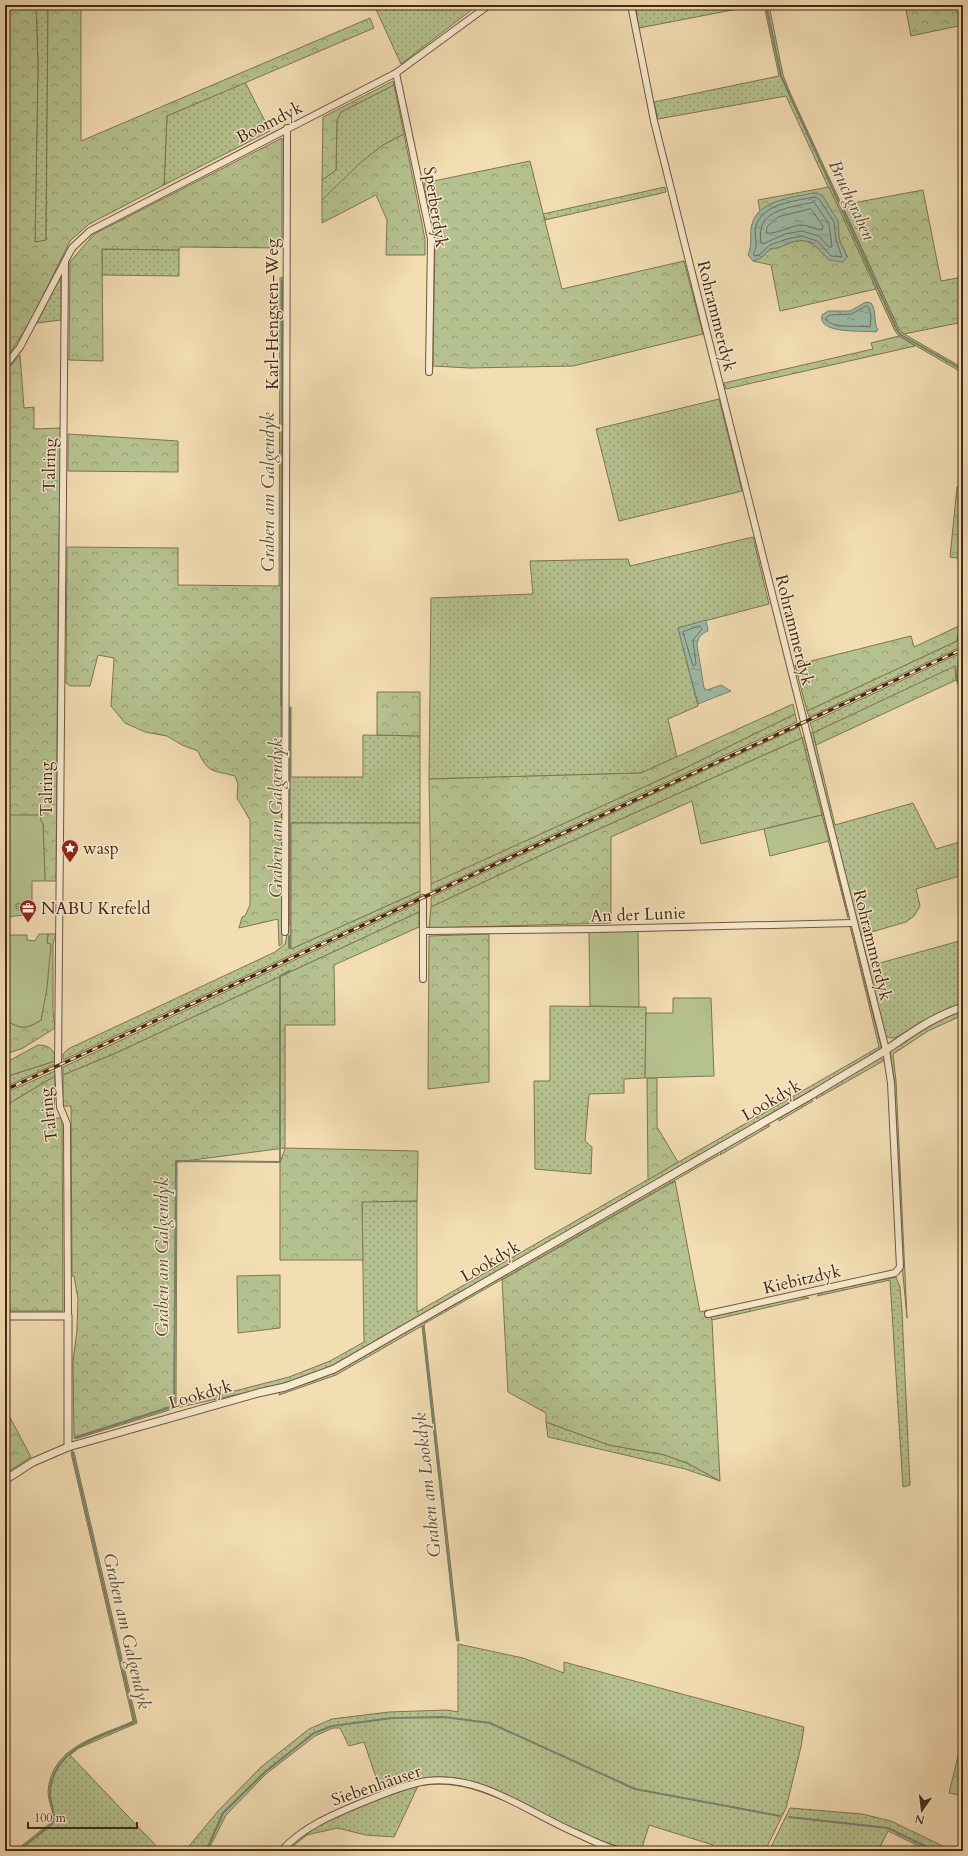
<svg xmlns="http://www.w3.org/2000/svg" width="968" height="1856" font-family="Cardo,serif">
<defs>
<pattern id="grass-dots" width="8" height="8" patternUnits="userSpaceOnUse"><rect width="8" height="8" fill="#b5c290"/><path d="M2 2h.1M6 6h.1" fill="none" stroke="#959e74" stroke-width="1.8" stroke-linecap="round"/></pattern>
<pattern id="forest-crowns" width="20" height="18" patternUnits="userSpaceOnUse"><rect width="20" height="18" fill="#b5c290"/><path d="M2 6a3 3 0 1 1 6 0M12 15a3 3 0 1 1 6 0" fill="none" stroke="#959e74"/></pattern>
<pattern id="water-ripples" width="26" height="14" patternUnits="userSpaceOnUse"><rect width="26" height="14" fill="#9cbca9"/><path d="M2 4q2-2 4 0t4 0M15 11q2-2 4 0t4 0" fill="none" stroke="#819988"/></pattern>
</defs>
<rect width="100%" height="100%" fill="#f3ddb3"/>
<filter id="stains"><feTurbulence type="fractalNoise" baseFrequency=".005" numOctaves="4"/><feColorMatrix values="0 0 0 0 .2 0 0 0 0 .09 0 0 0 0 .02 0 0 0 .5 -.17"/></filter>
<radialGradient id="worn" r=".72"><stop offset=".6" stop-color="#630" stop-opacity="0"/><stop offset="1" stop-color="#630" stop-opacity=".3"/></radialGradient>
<!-- grass -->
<g fill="url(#grass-dots)" stroke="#7e7552">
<polygon points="36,5 48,5 48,23 46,241 35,242 38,65"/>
<polygon points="374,5 478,5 401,64"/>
<polygon points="635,5 758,5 639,28"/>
<polygon points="764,5 769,5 783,75 791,95 899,329 904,334 963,368 963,373 899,336 895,331 786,96 658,119 654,102 779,76"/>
<polygon points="245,82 270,131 164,185 167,116"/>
<polygon points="394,85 404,134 383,145 361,163 322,200 322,180 336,170 337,120 341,112"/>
<polygon points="665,187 666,192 545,220 543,214"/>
<polygon points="102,249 179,250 179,276 102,275"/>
<polygon points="61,274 61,320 37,323"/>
<polygon points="282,277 284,278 283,586 279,586 280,278"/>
<polygon points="719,399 742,491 619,521 596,429"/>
<polygon points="753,537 769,604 678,628 698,706 668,719 677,757 641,773 429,779 431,598 533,594 530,561 628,559 630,566"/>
<polygon points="963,584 963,646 809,717 807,711 957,641"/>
<path d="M963 652V663L960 664 958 678 963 689V696L956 680 955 667 813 733 835 825 913 803 936 849 963 841V875L916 889 920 906 914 916 906 922 861 935 869 966 963 940V1004L926 1020 897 1037C891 1039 888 1038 884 1034L809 734 813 732 810 723Z"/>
<polygon points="288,707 291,707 291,777 363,777 363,735 420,736 420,823 291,823 291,949 420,891 420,896 63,1060 63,1054 68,1049 275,952 285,944 287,935"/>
<polygon points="795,714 797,722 431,891 431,884 434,882 681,770"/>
<polygon points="799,727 802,738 806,736 848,918 802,738 550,851 431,907 431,897"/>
<polygon points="420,902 419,912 116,1053 63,1075 63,1067"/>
<polygon points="850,926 881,1046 879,1050 861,1062 329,1368 280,1385 176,1408 75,1439 74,1438 176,1406 289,1377 330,1361 364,1342 362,1201 417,1201 417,1312 879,1047"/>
<polygon points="550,1006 646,1007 645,1078 624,1079 624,1093 589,1094 585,1141 592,1147 591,1174 535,1169 534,1081 550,1081"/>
<path d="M963 1009V1015L928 1031 893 1054 896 1081 907 1318 902 1265 899 1173 894 1081 890 1051C912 1035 937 1016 963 1009Z"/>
<polygon points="878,1058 885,1060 816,1099 817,1095"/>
<polygon points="55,1061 55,1064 5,1087 5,1077"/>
<polygon points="55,1071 55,1076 5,1106 5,1093"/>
<polygon points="810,1098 813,1101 779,1121 779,1116"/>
<polygon points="766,1124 770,1126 720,1155 722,1149"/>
<polygon points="716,1152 719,1155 424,1324 459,1641 457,1641 422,1326 336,1375 279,1395 280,1390 314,1381 332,1372"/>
<polygon points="896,1277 900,1287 902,1312 910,1485 903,1487 890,1280 817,1296 822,1291"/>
<polygon points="800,1296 809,1298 712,1320 711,1317"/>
<polygon points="546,1422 609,1445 665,1455 689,1464 720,1481 685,1469 548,1437"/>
<path d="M74 1452 137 1723 79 1748 70 1755 161 1851H15L53 1821C54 1812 48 1802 48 1791 52 1745 99 1737 133 1721L71 1453Z"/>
<path d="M458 1644 523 1658 564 1673V1662L804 1727 801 1747 786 1808 765 1851H710L713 1845 649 1825 641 1851C633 1848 625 1848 617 1846 601 1841 582 1833 566 1826 524 1806 486 1777 437 1777 418 1777 399 1786 381 1792L364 1742 349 1746 340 1728H333L315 1736 266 1774 226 1815 208 1851H185L218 1811 261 1767 309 1729 332 1719 389 1712 447 1710 458 1712Z"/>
<path d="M435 1783C454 1783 485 1786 500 1799 470 1787 450 1781 418 1786L394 1837 366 1835 337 1828 307 1835 287 1851H284L302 1836 322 1822 366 1804 419 1785Z"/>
<polygon points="790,1808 862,1814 891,1821 953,1851 929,1851 888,1831 878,1851 769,1851"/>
</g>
<!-- forest -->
<g fill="url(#forest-crowns)" stroke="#7e7552">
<polygon points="5,5 36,5 38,65 35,242 46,240 48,5 93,5 81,10 81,141 370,18 374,28 167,116 164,185 89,224 70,241 29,324 5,360"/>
<polygon points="905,5 963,5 963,25 911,36"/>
<polygon points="393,81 394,85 341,112 337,120 336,170 322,180 323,117"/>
<polygon points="404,134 425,239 425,255 386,255 387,220 376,195 322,223 322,200 360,163 383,145"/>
<polygon points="282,138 282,248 180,247 179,250 102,249 103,361 69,360 70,262 94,234"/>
<polygon points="530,161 562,289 684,261 703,334 573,366 469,368 433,366 435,240 424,183"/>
<path d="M829 187 876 289 780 311 771 265 753 261C764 258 763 254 771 249 774 248 778 248 780 247 806 235 811 240 829 260L847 256 839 239 838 221 814 193 772 203 760 211 758 200Z"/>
<polygon points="923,190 941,281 963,277 963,322 904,334 899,329 842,205"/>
<polygon points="899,336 915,346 726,389 724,383 873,349 871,343"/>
<polygon points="20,355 24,408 34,407 34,429 61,428 58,609 56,881 45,881 43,824 7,815 5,796 5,372"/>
<polygon points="68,434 178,441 178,472 68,471"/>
<polygon points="957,487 963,487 963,559 950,557"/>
<path d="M67 547 178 548V585L283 586 282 706H281L282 944 279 946 278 919 239 928 242 917 245 916 250 905V820L237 798 238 784 235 776C213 770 208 774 198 751L182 745 167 736 145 732 125 723 111 706 114 658 98 655 90 686H70L66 683Z"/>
<polygon points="959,626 957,641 807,711 795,665 911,636 914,647"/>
<polygon points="955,666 956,680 816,745 813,733"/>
<polygon points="377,692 420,692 420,736 377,735"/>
<polygon points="793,704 795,714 681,770 431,884 429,779 641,773"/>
<polygon points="802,738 822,815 701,844 692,801 611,837 611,923 429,928 431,907 550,851"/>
<polygon points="291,823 420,823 420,891 291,949"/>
<polygon points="419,912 419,927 334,965 335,1025 285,1025 285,1148 418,1151 417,1201 362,1202 363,1260 280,1260 280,1163 285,1148 177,1162 176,1406 74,1438 73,1361 77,1330 78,1299 74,1276 72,1276 71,1106 63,1106 63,1075 116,1053"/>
<path d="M48 934H56L53 944V1012L55 1028 23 1048 6 1054 5 1020C21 1029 25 1030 41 1020L50 944H47Z"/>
<polygon points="489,934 489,1082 428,1089 429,936"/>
<path d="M38 1045C49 1045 55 1049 55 1061L5 1077V1063Z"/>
<polygon points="55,1076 54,1118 62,1118 63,1311 5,1311 5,1106"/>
<polygon points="647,1078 657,1078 657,1127 678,1162 648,1180"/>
<polygon points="675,1181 700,1312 708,1310 712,1320 720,1481 689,1464 665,1455 609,1445 546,1422 546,1413 508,1392 502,1280"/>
<polygon points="280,1275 280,1328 238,1333 237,1276"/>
<polygon points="5,1408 31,1457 5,1474"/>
<polygon points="963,1736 963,1796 949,1793"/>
</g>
<!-- green -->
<g fill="#b5c290" stroke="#7e7552">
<path d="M5 796 8 815H41V822L43 823 45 881H32V914L7 917V935H27V940L35 941 39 934H48L47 943 51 944 47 988 41 1020C25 1030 21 1029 5 1020Z"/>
<polygon points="822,815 829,841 770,856 764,829"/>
<polygon points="638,931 639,1007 590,1006 589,932"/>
<polygon points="673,998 711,998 714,1076 645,1078 646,1013 673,1013"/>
</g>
<!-- water -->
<g fill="url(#water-ripples)" stroke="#7a816d">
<path d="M814 193 822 195 838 221 839 239 847 257 843 262 829 260C811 240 806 235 780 247 778 248 774 248 771 249 763 254 764 258 753 261L748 255C753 243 749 235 752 224 758 200 795 197 814 193Z"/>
<path d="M866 302 871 303C877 311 873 322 878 330L876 332C865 330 817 335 822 315L828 311H850Z"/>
<path d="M706 620 708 631C701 634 698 637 697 645L704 688 707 690 721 685 731 691 698 704 678 628Z"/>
<polygon points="25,903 28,905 26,909 18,910 16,908 16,904"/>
</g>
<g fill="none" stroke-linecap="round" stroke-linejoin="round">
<!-- shore -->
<g stroke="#72725e" stroke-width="1">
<path d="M814 197 819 199 834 222 836 240 842 257 831 256 817 241 802 236 787 239 770 245 759 255 754 256C753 252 755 251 756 247 757 239 753 231 757 223 766 203 796 201 814 197Z"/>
<path d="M814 202 829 224 832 247H829L819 236 802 231 785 234 763 244 761 243C755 209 789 208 814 202Z"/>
<path d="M811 209 823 226 822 230C815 229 808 225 800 225 791 226 773 235 766 233L767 227 778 217Z"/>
<path d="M867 306 869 308 871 316 870 327C859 325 834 329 826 320V318L830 315 851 314Z"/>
<polygon points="700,626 702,629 693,640 696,664 693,666 683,632"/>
</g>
<!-- stream -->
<g stroke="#7a816d" stroke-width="2">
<polyline points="766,5 781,76 897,330 901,335 963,370"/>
<polyline points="960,641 963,608"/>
<polyline points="958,663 957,679 963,692"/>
<polyline points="281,705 282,280"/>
<polyline points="289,926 290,709"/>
<polyline points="289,948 289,936"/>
<polyline points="423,1326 457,1640"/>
<polyline points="76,1437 174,1406 176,1161 280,1162 280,976 289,971"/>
<polyline points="789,1817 888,1828 935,1851"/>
<path d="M18 1851 52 1824C57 1814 49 1802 50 1791 54 1747 100 1737 135 1722L72 1451"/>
<polyline points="206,1851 223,1813 265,1772 314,1733 332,1726 392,1718 444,1717 490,1723 635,1789 780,1816"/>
</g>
<!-- minor casing -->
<g stroke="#72553b" stroke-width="8">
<g id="minor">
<polyline points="631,5 654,121 886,1050 891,1083 900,1267 895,1273 708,1314"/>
<polyline points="396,73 431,239 429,372"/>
<polyline points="65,262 58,1066 60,1107 67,1124 68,1316"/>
<polyline points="5,366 20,347 72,248 90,231 396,73 489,5"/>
<polyline points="424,931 597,929 853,923"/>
<polyline points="285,932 287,128"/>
<polyline points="423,979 423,898"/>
<path d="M281 1851C303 1827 332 1815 361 1803 380 1795 406 1784 427 1781 481 1774 529 1813 576 1833 590 1839 605 1848 621 1851"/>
</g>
</g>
<!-- tertiary casing -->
<g stroke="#72553b" stroke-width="9">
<g id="tertiary">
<polyline points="5,1316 68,1316 68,1447"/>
<path d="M5 1480 33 1462 68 1447 258 1393 285 1387 334 1369 813 1094C837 1079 862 1065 886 1050 911 1033 934 1016 963 1007"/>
</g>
</g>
<!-- minor -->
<use href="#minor" stroke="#f7e9ce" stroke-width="6"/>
<!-- tertiary -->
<use href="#tertiary" stroke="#f7e9ce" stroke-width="7"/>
<!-- rail casing -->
<g stroke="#472813" stroke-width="3.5">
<polyline id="rail" points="5,1090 963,649"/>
</g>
<!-- rail -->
<use href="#rail" stroke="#f7e9ce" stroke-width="2" stroke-dasharray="6" stroke-linecap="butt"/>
</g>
<!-- icons -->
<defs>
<g id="sight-pin" transform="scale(0.9)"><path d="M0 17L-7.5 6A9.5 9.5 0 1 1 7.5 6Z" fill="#8f2418" stroke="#f7e9ce"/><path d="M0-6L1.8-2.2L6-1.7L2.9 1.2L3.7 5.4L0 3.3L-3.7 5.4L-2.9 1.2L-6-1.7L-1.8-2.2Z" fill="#fff"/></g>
<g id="office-pin" transform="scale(0.9)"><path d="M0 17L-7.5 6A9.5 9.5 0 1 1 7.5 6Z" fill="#8f2418" stroke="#f7e9ce"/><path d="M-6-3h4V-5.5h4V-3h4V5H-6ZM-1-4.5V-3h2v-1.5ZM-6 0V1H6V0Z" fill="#fff"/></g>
</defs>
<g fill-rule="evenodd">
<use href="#sight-pin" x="70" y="848"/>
<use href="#office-pin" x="28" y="908"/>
</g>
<g text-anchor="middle" stroke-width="3" stroke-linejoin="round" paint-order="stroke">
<!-- street labels -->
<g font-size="17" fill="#472813" stroke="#f7e9ce">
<text transform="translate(269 122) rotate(-27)" y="6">Boomdyk</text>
<text transform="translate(436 207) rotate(81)" y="6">Sperberdyk</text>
<text transform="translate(272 314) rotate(-90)" y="6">Karl-Hengsten-Weg</text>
<text transform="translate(717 316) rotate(76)" y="6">Rohrammerdyk</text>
<text transform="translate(49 465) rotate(-89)" y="6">Talring</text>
<text transform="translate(795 630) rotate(76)" y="6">Rohrammerdyk</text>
<text transform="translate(46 789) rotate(-90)" y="6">Talring</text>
<text transform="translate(638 914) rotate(-2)" y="6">An der Lunie</text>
<text transform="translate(873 945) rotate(76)" y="6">Rohrammerdyk</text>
<text transform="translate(771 1100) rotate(-30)" y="6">Lookdyk</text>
<text transform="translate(48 1115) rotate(-97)" y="6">Talring</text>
<text transform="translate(490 1261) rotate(-30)" y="6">Lookdyk</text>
<text transform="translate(802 1279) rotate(-13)" y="6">Kiebitzdyk</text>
<text transform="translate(200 1394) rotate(-16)" y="6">Lookdyk</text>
<text transform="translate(376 1785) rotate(-19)" y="6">Siebenhäuser</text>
</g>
<!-- poi labels -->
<g font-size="17" fill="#472813" stroke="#f7e9ce" text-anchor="start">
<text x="83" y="854">wasp</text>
<text x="41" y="914">NABU Krefeld</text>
</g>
<!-- water labels -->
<g font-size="18" font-style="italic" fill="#5c4d38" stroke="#f7e9ce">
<text transform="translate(852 200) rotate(65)" y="6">Bruchgraben</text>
<text transform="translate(268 492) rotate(-90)" y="6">Graben am Galgendyk</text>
<text transform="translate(276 818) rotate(-90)" y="6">Graben am Galgendyk</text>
<text transform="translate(162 1257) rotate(-90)" y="6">Graben am Galgendyk</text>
<text transform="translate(427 1485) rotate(-96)" y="6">Graben am Lookdyk</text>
<text transform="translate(127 1631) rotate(77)" y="6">Graben am Galgendyk</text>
</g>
</g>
<!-- margin -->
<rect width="968" height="1856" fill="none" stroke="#f3ddb3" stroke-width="20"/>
<rect x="6" y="6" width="956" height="1844" fill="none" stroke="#472813" stroke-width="2"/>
<rect x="10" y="10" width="948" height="1836" fill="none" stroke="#472813"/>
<!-- north arrow -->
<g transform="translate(922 1810) rotate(194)" stroke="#f7e9ce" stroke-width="3" paint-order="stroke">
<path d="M0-3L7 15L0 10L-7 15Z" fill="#472813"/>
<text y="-6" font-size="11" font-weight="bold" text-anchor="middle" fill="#472813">N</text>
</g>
<!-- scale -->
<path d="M28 1822v6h109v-6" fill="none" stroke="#472813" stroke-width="2"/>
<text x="34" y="1822" font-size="12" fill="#472813" stroke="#f7e9ce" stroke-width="3" paint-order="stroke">100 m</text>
<rect width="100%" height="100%" filter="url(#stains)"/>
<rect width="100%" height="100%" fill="url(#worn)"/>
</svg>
